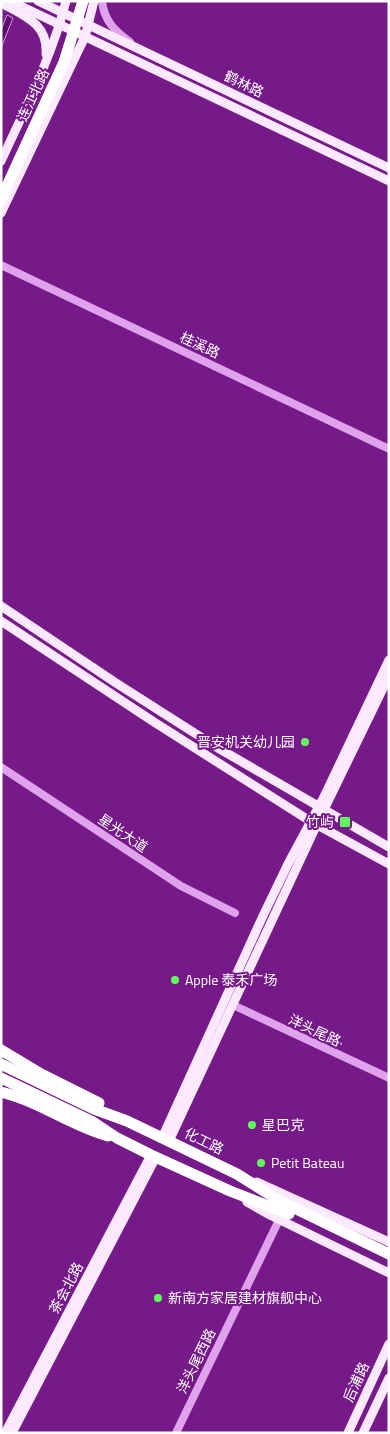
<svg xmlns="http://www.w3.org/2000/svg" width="390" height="1434" font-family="'Titillium Web','Noto Sans SC',sans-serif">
<rect width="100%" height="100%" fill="#761989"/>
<!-- water -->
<polygon fill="#591067" stroke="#de94f0" points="7,15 13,18 1,48 1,30"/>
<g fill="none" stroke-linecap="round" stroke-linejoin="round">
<!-- minor -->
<g stroke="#e0a2ed" stroke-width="8">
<path d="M102 1C104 21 115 31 130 42"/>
<polyline points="1,265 389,449"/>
<polyline points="1,767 181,886 235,913"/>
<polyline points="233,1005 389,1078"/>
<polyline points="176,1433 279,1220"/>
</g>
<!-- major -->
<g stroke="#fce8ff" stroke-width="9">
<polyline points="10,1 389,181"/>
<polyline points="38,1 389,168"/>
<path d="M1 2 5 5C27 17 48 25 46 54"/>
<path d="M1 161C25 109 52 57 66 1"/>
<polyline points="1,213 79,49 85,37 94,1"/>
<polyline points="1,606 116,683 218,748 389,847"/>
<polyline points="1,621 154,722 310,821 389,864"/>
<polyline points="162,1138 262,918 288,864 324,797 389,660"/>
<polyline points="169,1141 317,824 389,676"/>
<polyline points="257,1182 389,1242"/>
<polyline points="247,1202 270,1215 389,1273"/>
<polyline points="5,1433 151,1155"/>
<polyline points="12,1433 156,1157"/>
<polyline points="348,1433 389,1344"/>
<polyline points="363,1433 389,1378"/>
</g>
<!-- highway -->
<g stroke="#fff" stroke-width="11">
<polyline points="1,1050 41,1074 99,1103"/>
<polyline points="1,1064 94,1109 127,1121 237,1174 280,1201 389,1254"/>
<polyline points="1,1078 93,1122 117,1138 151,1155 230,1191 289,1214"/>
<path d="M1 1092C39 1101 71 1126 108 1136"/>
</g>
<!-- highway-bridge -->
<polyline stroke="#fff" stroke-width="11" points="1,199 64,62 83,1"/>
</g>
<!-- markers -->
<g fill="#61ff5e" stroke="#761989" stroke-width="2">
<circle cx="305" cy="742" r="5"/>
<rect x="339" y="816" width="12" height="12" rx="2.5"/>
<circle cx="175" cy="980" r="5"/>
<circle cx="252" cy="1125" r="5"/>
<circle cx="261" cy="1163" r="5"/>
<circle cx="158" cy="1298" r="5"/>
</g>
<g text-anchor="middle" stroke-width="4" stroke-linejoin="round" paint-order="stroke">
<!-- street labels -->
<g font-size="14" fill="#fff" stroke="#761989">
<text transform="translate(244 84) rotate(26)" y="5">鹤林路</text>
<text transform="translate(33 95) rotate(-65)" y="5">连江北路</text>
<text transform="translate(200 345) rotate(25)" y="5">桂溪路</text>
<text transform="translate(123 833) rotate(34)" y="5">星光大道</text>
<text transform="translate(316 1031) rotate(25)" y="5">洋头尾路·</text>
<text transform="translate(204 1141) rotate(26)" y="5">化工路</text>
<text transform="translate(66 1288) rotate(-62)" y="5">茶会北路</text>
<text transform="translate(196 1361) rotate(-64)" y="5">洋头尾西路</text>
<text transform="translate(356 1382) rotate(-65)" y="5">后浦路</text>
</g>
<!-- poi labels -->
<g font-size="14" fill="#fff" stroke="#761989" text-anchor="start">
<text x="295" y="747" text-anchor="end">晋安机关幼儿园</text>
<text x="334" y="827" text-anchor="end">竹屿</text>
<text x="185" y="985">Apple 泰禾广场</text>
<text x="262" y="1130">星巴克</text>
<text x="271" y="1168">Petit Bateau</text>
<text x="168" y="1303">新南方家居建材旗舰中心</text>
</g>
</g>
<!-- border -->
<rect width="390" height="1434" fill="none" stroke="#ffffff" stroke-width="5"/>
</svg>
